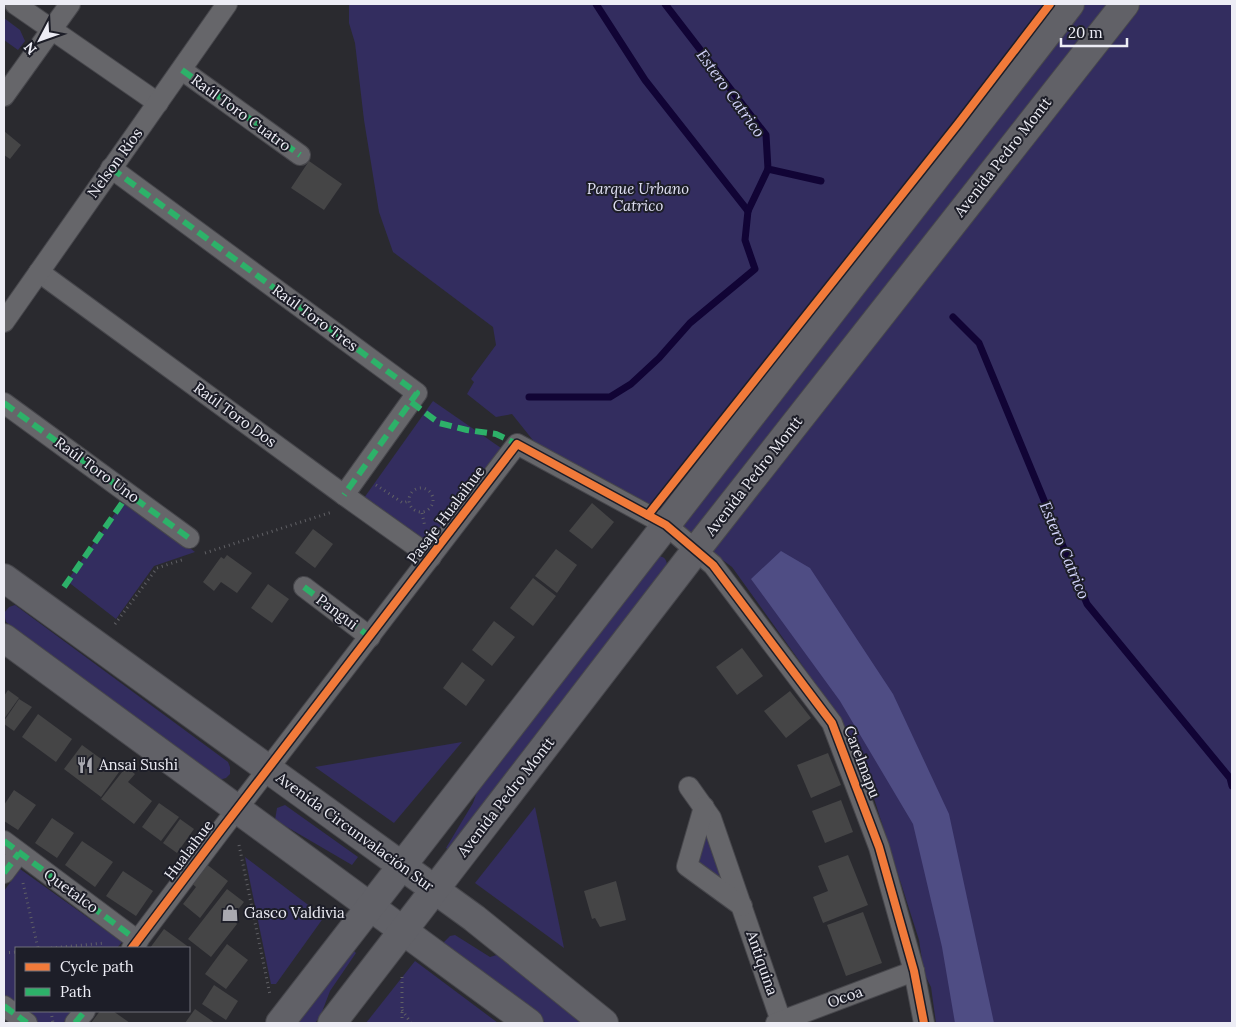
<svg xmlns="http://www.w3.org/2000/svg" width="1236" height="1027" font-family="Lora,serif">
<rect width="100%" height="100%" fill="#2a2a2f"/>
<!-- green -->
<g fill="#332d5f">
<polygon points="349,4 1232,4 1232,1023 936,1023 931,987 924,973 919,940 865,770 832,709 798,659 732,567 646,503 598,476 559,461 540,449 512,414 496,417 467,394 474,382 471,379 496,345 493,327 393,252 379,212 364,120 355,43 349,23"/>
<polygon points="4,18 20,30 25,41 18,50 4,40"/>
<polygon points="433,401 501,448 439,536 423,541 364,498"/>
<polygon points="126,498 195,552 154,566 116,619 67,581"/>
<path d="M656 556C663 556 666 558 667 564L502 780 452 853 446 848 473 803 485 769Z"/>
<polygon points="15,605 228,762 230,767 230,774 226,778 219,780 6,622 4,613 9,607"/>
<polygon points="462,742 394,823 315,767"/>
<polygon points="285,805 358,857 352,865 275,820 277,808"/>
<polygon points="535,807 564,948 475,883"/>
<polygon points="705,824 724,883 695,864"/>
<polygon points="245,857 324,917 276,984 271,984"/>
<polygon points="20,869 122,942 117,948 16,948 16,1008 4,999 4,891"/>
<polygon points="455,935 490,957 500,954 589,1023 546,1023 444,953 444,942 450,936"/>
<polygon points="351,948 356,953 330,991 320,1017 315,1023 292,1023"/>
<polygon points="415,961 498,1023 366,1023"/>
<polygon points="20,1011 72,1011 63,1023 37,1023"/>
</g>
<!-- forest -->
<polygon fill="#4f4d84" points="781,551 810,568 893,694 949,814 994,1023 955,1023 942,947 913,824 840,701 751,579"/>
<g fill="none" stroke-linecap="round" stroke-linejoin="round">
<!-- stream -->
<g stroke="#110435" stroke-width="7">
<polyline points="596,4 645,80 748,211"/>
<polyline points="665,4 766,135 768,169 821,181"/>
<polyline points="953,317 979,343 1087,604 1230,778 1232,786"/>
<polyline points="529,397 610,397 631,384 659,358 690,323 755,269 745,240 748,211 768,169"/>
</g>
</g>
<!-- building -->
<g fill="#454546">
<polygon points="4,131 21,145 10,159 4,155"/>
<polygon points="309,161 342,184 324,210 291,188"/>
<polygon points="592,503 614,522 592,549 569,531"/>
<polygon points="313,529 333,544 315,568 295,553"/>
<polygon points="556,549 577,565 557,593 535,576"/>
<polygon points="227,555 252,573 237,593 221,582 214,591 203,582 221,557 224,559"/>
<polygon points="533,578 556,596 533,626 510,608"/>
<polygon points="268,584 289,599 272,623 251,608"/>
<polygon points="494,621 515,637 492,666 472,650"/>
<polygon points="742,648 763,676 737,695 716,667"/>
<polygon points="462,662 485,680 466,706 443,688"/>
<polygon points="8,690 19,698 4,719 4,696"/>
<polygon points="790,691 811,718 786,738 764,711"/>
<polygon points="19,699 32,707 14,731 4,724 4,721"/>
<polygon points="38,714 72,739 56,762 22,737"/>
<polygon points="82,745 119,772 101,797 64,769"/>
<polygon points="828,753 841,785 811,798 797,765"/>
<polygon points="126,767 135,774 128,782 152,801 134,824 101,799"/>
<polygon points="14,790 36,805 18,830 4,821 4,805"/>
<polygon points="841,800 853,832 825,843 812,811"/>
<polygon points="159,803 179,817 161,841 142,827"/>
<polygon points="52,818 74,833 57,858 35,843"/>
<polygon points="180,819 194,829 177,853 163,843"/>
<polygon points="82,841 113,862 95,887 65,865"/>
<polygon points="848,855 868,905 823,923 813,897 828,891 818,866"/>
<polygon points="205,863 228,881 200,918 183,904 196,887 190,882"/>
<polygon points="123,871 153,891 136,916 106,896"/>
<polygon points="616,881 626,920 600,927 595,918 592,919 584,891"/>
<polygon points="227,889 244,902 232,917 237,924 211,957 188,939"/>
<polygon points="863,912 882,963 846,976 827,925"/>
<polygon points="164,929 190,948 150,948"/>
<polygon points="227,944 248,960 226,989 205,974"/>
<polygon points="214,985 238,1001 226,1020 202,1004"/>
<polygon points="195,1009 215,1023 185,1023"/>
<polygon points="100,1011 113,1011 130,1023 91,1023"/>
</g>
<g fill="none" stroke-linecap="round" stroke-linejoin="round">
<!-- minor casing -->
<g stroke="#47474c" stroke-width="22">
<g id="minor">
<polyline points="15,4 158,103"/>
<polyline points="182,70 300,155"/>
<polyline points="4,96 70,4"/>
<polyline points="111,168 417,393 344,495"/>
<polyline points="39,272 344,495 431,557"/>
<polyline points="4,322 227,4"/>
<polyline points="4,403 189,538"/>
<polyline points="304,587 370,637"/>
<polyline points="689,787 711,818 781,1021"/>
<polyline points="704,807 687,866 742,906"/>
<polyline points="4,841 138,941"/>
<polyline points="4,873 19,853"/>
<polyline points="132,948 221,830 517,444 666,525 713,565 832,723 879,847 914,971 924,1023"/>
<polyline points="4,1006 27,1023"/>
<polyline points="75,1023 85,1011"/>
<polyline points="776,1023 914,971"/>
</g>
</g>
<!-- secondary casing -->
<g stroke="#47474c" stroke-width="30">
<g id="secondary">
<polyline points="4,578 474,918 604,1023"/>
<polyline points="4,638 529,1023"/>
<polyline points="280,1023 1070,4"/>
<polyline points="332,1023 696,550 1125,4"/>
</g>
</g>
<!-- path -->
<g stroke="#606065" stroke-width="3" stroke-dasharray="1 4" stroke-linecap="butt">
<polyline points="376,485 403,503 409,501"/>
<circle cx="421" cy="500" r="12"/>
<polyline points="422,513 425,527"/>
<polyline points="205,553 332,512"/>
<polyline points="115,624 157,568 185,559"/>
<polyline points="239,845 270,995"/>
<polyline points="23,883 38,948"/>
<polyline points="51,948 105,943"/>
<polyline points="4,953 16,952"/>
<polyline points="402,1010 411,1023"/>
<polyline points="51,1011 53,1023"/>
<polyline points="402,1023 402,974"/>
</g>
<!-- minor -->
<use href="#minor" stroke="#66666a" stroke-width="20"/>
<!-- secondary -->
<use href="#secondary" stroke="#616167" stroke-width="28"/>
<!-- quiet -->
<g stroke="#2db169" stroke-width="6" stroke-dasharray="12 6" stroke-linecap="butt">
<polyline points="182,70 300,155"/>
<polyline points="111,168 417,393 344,495"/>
<polyline points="411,402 439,423 467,430 496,434 517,444 515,446"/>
<polyline points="4,403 189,538"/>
<polyline points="64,587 129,493"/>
<polyline points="304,587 370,637"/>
<polyline points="4,841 138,941"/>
<polyline points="4,873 19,853"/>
<polyline points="4,1006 27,1023"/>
<polyline points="75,1023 85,1011"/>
</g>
<!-- cycleway casing -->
<g stroke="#1d1e28" stroke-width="11">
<g id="cycleway">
<polyline points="648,515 958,124 1050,4"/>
<polyline points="132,948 221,830 517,444 666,525 713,565 832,723 879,847 914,971 924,1023"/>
</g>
</g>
<!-- cycleway -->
<use href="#cycleway" stroke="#f17a3a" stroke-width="8"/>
</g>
<!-- icons -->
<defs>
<g id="restaurant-bare" transform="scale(1.35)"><path d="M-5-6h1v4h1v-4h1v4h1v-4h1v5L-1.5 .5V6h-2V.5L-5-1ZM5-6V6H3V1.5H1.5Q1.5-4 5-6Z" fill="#a9a9b0" stroke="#1d1e28" stroke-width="2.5" paint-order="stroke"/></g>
<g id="shop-bare" transform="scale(1.35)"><path d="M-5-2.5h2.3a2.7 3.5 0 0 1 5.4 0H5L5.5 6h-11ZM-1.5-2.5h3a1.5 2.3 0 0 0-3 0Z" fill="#a9a9b0" stroke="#1d1e28" stroke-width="2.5" paint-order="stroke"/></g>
</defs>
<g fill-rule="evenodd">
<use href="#restaurant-bare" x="85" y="765"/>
<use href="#shop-bare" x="230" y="913"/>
</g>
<g text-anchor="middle" stroke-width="4" stroke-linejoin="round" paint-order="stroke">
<!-- street labels -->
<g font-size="15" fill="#ededf5" stroke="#1d1e28">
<text transform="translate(241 113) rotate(36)" y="5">Raúl Toro Cuatro</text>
<text transform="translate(1003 157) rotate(-52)" y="5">Avenida Pedro Montt</text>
<text transform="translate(115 163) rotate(-54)" y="5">Nelson Ríos</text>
<text transform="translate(315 318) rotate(36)" y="5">Raúl Toro Tres</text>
<text transform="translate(235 415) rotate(36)" y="5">Raúl Toro Dos</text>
<text transform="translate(97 470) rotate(36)" y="5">Raúl Toro Uno</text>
<text transform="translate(754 476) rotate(-52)" y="5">Avenida Pedro Montt</text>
<text transform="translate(446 515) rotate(-53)" y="5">Pasaje Hualaihue</text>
<text transform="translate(337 612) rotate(37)" y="5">Pangui</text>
<text transform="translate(862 762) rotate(69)" y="5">Carelmapu</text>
<text transform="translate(506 797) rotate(-52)" y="5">Avenida Pedro Montt</text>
<text transform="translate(355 832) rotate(36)" y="5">Avenida Circunvalación Sur</text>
<text transform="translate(189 850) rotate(-53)" y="5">Hualaihue</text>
<text transform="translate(71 891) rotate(36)" y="5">Quetalco</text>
<text transform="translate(762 963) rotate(71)" y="5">Antiquina</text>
<text transform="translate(845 997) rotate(-20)" y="5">Ocoa</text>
</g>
<!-- park labels -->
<g font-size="15" font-style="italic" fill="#e1e1f4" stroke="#1d1e28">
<text x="638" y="194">Parque Urbano<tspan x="638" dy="17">Catrico</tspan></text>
</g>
<!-- poi labels -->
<g font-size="15" fill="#ededf5" stroke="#1d1e28" text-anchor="start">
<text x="99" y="770">Ansai Sushi</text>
<text x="244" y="918">Gasco Valdivia</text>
</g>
<!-- water labels -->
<g font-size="16" font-style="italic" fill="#d4d5fb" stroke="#1d1e28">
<text transform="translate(731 93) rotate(54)" y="6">Estero Catrico</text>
<text transform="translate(1065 550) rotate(67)" y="6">Estero Catrico</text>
</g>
</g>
<!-- border -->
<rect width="1236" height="1027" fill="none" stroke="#ededf5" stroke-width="10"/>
<!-- legend -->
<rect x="15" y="947" width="175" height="65" fill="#1d1e28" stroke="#70717a"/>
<rect x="25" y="963" width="25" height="8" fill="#f17a3a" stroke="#70717a"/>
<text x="60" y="972" font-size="15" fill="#ededf5">Cycle path</text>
<rect x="25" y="988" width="25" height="8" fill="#2db169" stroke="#70717a"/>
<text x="60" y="997" font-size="15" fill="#ededf5">Path</text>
<!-- north arrow -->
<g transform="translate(40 40) rotate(229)" stroke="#1d1e28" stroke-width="4" paint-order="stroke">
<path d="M0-4L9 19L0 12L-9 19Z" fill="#ededf5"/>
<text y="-8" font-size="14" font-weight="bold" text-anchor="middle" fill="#ededf5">N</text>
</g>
<!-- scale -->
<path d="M1061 38v8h66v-8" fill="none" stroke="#ededf5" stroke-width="2.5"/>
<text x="1068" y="38" font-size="15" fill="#ededf5" stroke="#1d1e28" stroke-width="4" paint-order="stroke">20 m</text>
</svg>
